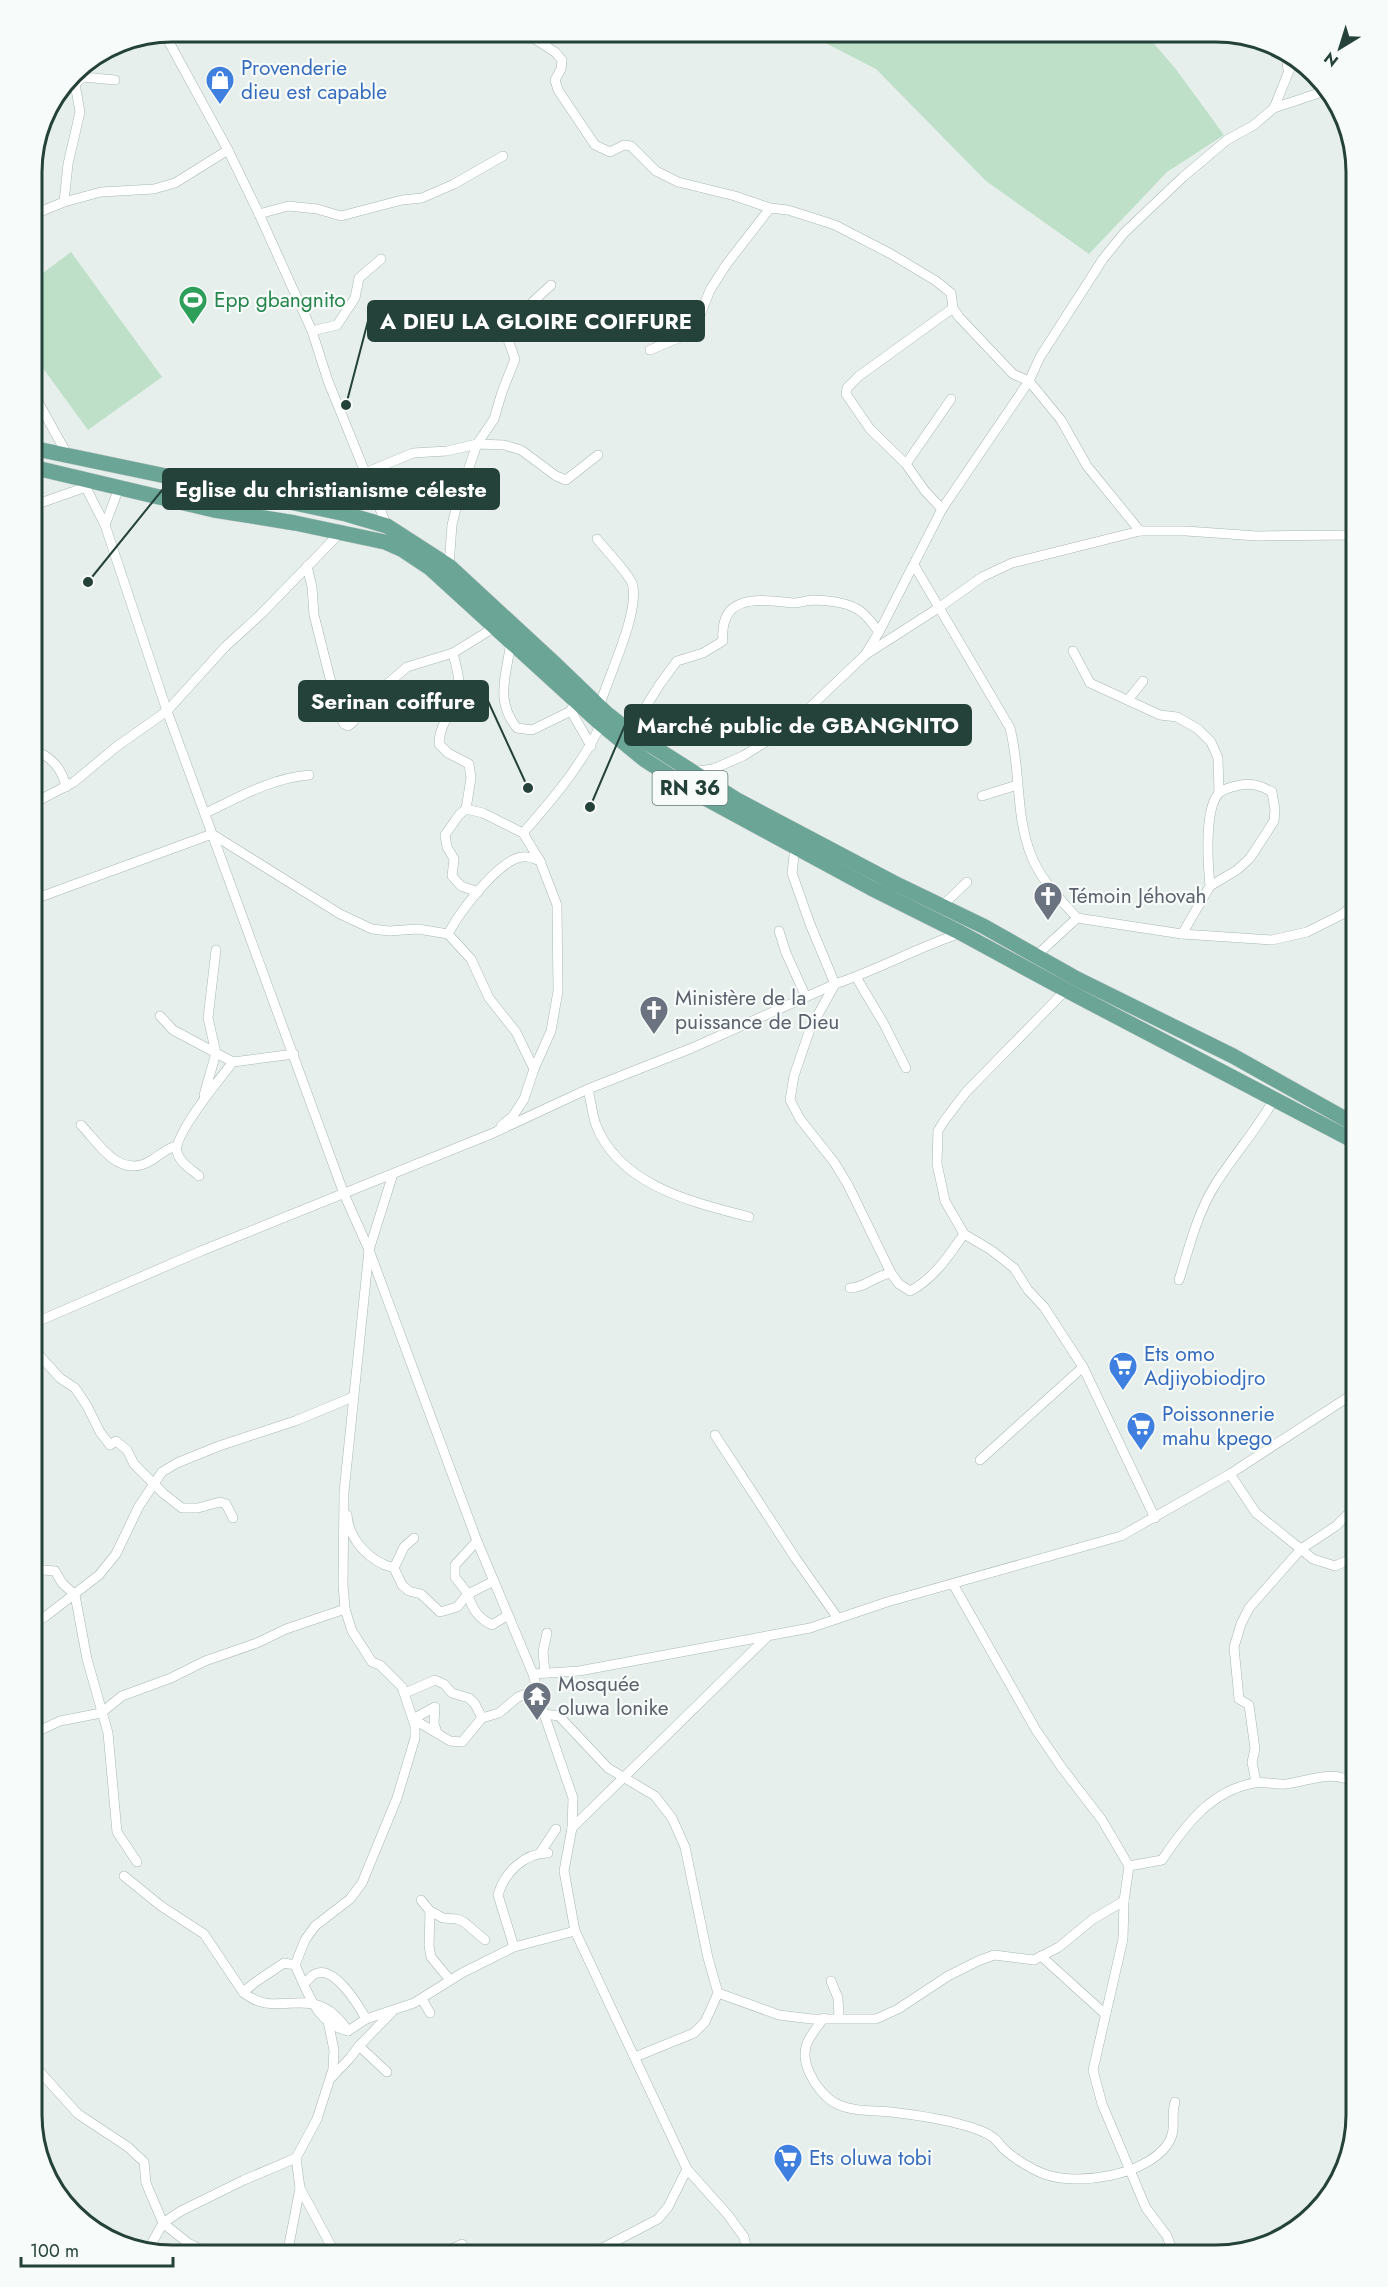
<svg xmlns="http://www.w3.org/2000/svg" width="1388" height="2287" font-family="Jost,sans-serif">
<rect width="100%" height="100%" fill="#e6efeb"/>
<!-- green -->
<g fill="#bfe0c8">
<polygon points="804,32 1144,32 1175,68 1224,135 1167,172 1089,254 986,181 876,69"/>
<polygon points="71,252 162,377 88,430 32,353 32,281"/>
</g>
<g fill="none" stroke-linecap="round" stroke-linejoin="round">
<!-- minor casing -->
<g stroke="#a8b8b2" stroke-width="10">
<g id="minor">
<polyline points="524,32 555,52 562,60 561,69 555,80 558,90 595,145 610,152 624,145 631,146 656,171 678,182 735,196 770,208 788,210 835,225 891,254 936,281 951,293 953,308 959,317 1013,374 1029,381 1061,420 1087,466 1140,531"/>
<polyline points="164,33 228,150 259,214 312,331 328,381 387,526"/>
<polyline points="1286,53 1288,70"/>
<polyline points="1274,108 1325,91"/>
<polyline points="32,198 38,211"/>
<polyline points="64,202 68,164 80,112 75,84 83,77 115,80"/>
<polyline points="259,214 288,206 317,209 341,216 402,200 422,198 454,184 503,156"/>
<polyline points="32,215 64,202 101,192 154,189 175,183 228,150"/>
<polyline points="312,331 337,325 355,298 359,278 381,259"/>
<polyline points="650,350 683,336 697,323 710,290 726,265 770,208"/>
<polyline points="32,391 68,456"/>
<polyline points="906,464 951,399"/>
<polyline points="365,473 413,453 447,451 477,444 504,445 521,450 556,476 566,480 598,455"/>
<polyline points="82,480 105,525 167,711 344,1194 369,1250 477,1541 533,1674 544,1714 573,1798 572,1828 564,1871 575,1931 687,2169 728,2215 744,2237 748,2255"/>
<polyline points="32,506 86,487"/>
<polyline points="942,509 925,491 906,464 870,429 846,394 847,388 859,376 953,308"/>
<polyline points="105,525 119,488"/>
<path d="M597 539C605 549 628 573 632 583 641 610 608 677 600 705L603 709"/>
<path d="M914 565 1010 728C1021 770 1015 815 1031 855 1040 879 1060 899 1077 918L1182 934 1272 940 1307 932 1341 915 1356 903"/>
<polyline points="307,566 312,587 314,615 339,714 344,724 348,726 353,722 365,703 407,667 453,653 487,632 491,623"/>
<path d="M449 566 452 525 458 500 477 444 494 419 502 392 515 359 507 337C515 316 535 300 551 285"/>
<path d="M511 641C507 674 494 700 517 728L532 730 571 711"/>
<polyline points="1073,651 1090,683 1160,715 1177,717 1198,729 1211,742 1218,758 1219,793"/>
<path d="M453 653C456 666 463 688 457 700 450 715 439 726 439 744L448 753 469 764 471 778 466 809"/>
<polyline points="865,655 879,632 942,509 1029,381 1040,357 1103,259 1124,233 1183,177 1227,140 1254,125 1274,108 1295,56"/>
<polyline points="1128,700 1143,681"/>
<polyline points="572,708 571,711 591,746"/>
<path d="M630 732 660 684 677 661 703 653 723 641C719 592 761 600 793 603 799 603 805 601 812 600 825 600 846 602 857 609 866 613 873 625 879 632"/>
<path d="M32 750C50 755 62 768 66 787"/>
<polyline points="691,772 713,769 743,756 764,743 804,713 865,655 940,607 982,577 1012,563 1140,531 1186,531 1257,536 1356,535"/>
<polyline points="982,796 1017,785"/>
<polyline points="32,804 74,782 116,747 167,711 225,647 260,615 340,533"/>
<path d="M206 813C239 797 272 778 309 775"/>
<polyline points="795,847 792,873 810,924 835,984 810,1029 794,1076 790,1100 800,1119 834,1162 848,1185 891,1273"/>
<path d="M478 892 461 886 452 876 454 859 447 847 445 835 459 815 466 809 483 813 523 833C552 800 582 765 601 724"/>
<polyline points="32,900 212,834 340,914 372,929 389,931 418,929 448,934 471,959 489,998 516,1032 534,1069"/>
<polyline points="941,907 967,882"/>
<polyline points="779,931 786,953 806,997"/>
<path d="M448 934C459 913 498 860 522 857 528 856 535 859 540 861"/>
<path d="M1182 934 1210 886 1237 870 1250 858 1265 835 1274 821 1275 810 1272 792C1260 785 1250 782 1236 786 1231 787 1222 790 1219 793 1204 809 1208 865 1210 886"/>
<polyline points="1037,955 1077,918"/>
<polyline points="856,977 884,1024 906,1068"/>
<polyline points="1066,990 966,1092 944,1121 938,1131 937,1164 945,1201 964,1234 991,1250 1014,1268 1028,1290 1044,1307 1083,1367 1155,1518"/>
<polyline points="160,1016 173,1030 233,1062"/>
<path d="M588 1089C591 1101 592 1114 596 1125 620 1186 693 1202 749 1217"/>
<polyline points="204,1095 216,1053 208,1018 216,950"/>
<path d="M81 1125C101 1146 120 1180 152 1160 161 1154 166 1149 176 1146"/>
<polyline points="501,1126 513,1116 524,1099 534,1069 551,1031 558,991 557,905 540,861 523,833"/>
<path d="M393 1174 369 1250 344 1492 343 1585 345 1609 352 1631 372 1662 380 1665 402 1687 415 1726V1738L397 1798 362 1883 350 1899 315 1926 305 1940 295 1965C307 1990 316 2024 348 2031L366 2019 414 2003 462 1973 514 1947 575 1931"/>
<path d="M199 1176C191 1169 180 1163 177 1152 173 1136 221 1077 233 1062L294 1054"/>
<path d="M1179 1280C1189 1248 1197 1214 1215 1185 1234 1155 1257 1129 1275 1098"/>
<path d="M850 1288C865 1288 876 1275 891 1273L899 1284 910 1291C934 1279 949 1255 964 1234"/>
<path d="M32 1324 201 1251 491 1134 588 1089 692 1048 835 984C878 970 918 947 961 933"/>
<polyline points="32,1353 40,1356 60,1378 75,1388 87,1406 100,1432 110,1445 116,1441 127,1450 134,1464 164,1494 182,1508 198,1508 220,1502 226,1504 233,1518"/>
<polyline points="715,1435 796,1559 837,1617"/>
<polyline points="980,1460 1083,1367"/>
<polyline points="1230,1474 1256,1513 1313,1559 1335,1566 1356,1557"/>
<path d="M347 1515C349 1540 370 1562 394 1568"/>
<polyline points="414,1538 404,1547 394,1568 402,1585 409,1591 421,1594 440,1612 457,1607 468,1594 455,1577 455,1565 477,1541"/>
<polyline points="32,1569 55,1571 62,1583 75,1595 87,1659 108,1733 117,1832 137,1862"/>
<path d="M494 1581 468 1594C472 1609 478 1618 492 1625L508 1615"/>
<polyline points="953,1584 1036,1730 1062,1768 1102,1820 1129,1866 1124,1901 1123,1939 1093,2070 1102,2104 1146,2208 1167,2236 1174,2255"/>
<polyline points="32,1624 46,1616 99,1575 116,1554 139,1506 162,1472 177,1463 219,1446 295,1421 353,1397"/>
<polyline points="545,1673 543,1652 547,1633"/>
<polyline points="533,1674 579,1671 810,1628 887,1602 1121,1536 1230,1474 1356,1392"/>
<polyline points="405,1693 435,1680 444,1684 452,1693 469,1698 475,1704 482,1718"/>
<polyline points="544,1714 559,1716 608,1768 655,1796 672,1818 685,1847 708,1958 718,1993 705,2022 694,2033 635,2057"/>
<polyline points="413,1719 450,1741 462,1742 482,1718 499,1713 518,1697 536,1690"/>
<polyline points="413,1719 435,1707 434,1723 437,1733"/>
<polyline points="32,1734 60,1721 101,1713 122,1696 171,1678 205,1661 257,1643 286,1629 345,1609"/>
<polyline points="1256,1782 1252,1762 1255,1749 1249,1705 1239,1699 1234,1647 1241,1624 1249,1608 1301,1549 1336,1526 1356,1506"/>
<polyline points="572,1828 768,1636"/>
<polyline points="540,1853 556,1829"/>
<path d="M1129 1866 1162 1860C1185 1826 1210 1791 1254 1783 1264 1781 1275 1785 1286 1784 1311 1781 1333 1768 1356 1784"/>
<path d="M124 1876 161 1906 204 1934 243 1992C278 2023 313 1977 348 2031"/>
<polyline points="421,1900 430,1911 443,1918 457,1919 464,1922 485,1940"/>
<polyline points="430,1911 429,1946 431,1957 450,1980"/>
<path d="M514 1947 498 1895C504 1873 524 1853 548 1853"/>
<polyline points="1041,1956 1105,2014"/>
<polyline points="831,1981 838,1998 839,2018"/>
<path d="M304 1984C307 1981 311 1976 315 1974 334 1964 359 2006 366 2019"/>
<polyline points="243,1992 257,1981 284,1963 295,1965"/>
<polyline points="718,1993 779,2015 812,2019 876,2019 898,2009 948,1976 978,1961 994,1955 1034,1960 1059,1947 1093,1919 1124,1901"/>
<polyline points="422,1999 430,2013"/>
<path d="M824 2018C809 2037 798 2049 810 2074 815 2085 826 2099 837 2104 853 2112 874 2110 891 2112 915 2115 940 2118 963 2125 974 2128 988 2132 996 2140 999 2143 1001 2147 1005 2150 1015 2159 1031 2169 1044 2174 1077 2186 1145 2176 1167 2145 1178 2130 1170 2118 1175 2102"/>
<polyline points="359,2046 387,2072"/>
<polyline points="32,2063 78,2114 128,2147 144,2162 146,2183 163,2223 188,2243 212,2255"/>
<polyline points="331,2078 350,2058 359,2046 392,2012"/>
<polyline points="300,2188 336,2255"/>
<polyline points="148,2250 163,2223 181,2211 244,2180 296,2158"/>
<polyline points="593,2253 658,2219 668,2207 687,2169"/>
<polyline points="287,2255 300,2188 296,2158 317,2119 333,2069 334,2050 328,2021"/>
<polyline points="439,2255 462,2244"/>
</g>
</g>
<!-- primary casing -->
<g stroke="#c2cac8" stroke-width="16">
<g id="primary">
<polyline points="32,448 285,501 346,514 387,526 449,566 554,663 606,713 630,732 737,800 894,883 983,926 1077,979 1233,1056 1356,1125"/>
<polyline points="32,467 214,510 295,523 385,542 403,550 430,568 601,724 645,760 703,797 871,888 961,933 1066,990 1356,1142"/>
</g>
</g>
<!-- minor -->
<use href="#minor" stroke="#fff" stroke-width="9"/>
<!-- primary -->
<use href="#primary" stroke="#6aa596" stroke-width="15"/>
</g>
<!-- icons -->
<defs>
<g id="shop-pin" transform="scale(1.5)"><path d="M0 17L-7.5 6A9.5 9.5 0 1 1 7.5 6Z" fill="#3f7fe0" stroke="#f7fbf9"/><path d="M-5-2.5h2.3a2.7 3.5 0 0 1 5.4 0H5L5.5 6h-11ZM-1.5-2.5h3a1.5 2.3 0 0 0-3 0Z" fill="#fff"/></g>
<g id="stadium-pin" transform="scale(1.5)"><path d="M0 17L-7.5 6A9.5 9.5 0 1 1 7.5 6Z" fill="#2e9e5b" stroke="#f7fbf9"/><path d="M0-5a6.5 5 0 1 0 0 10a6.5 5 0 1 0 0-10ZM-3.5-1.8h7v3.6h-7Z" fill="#fff"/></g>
<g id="church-pin" transform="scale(1.5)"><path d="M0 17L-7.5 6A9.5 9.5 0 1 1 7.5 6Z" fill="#6b7280" stroke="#f7fbf9"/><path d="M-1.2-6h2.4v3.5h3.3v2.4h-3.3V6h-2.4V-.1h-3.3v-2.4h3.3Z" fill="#fff"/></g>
<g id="supermarket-pin" transform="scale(1.5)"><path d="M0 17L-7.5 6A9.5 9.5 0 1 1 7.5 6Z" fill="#3f7fe0" stroke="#f7fbf9"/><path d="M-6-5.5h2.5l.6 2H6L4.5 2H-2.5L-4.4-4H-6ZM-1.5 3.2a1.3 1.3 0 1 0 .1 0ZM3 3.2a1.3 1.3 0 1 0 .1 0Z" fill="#fff"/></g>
<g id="temple-pin" transform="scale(1.5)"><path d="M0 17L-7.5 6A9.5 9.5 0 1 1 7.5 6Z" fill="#6b7280" stroke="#f7fbf9"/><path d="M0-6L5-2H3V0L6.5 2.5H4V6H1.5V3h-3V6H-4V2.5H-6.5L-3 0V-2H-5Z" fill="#fff"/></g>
</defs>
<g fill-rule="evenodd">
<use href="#shop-pin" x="220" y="80"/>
<use href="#stadium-pin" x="193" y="300"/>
<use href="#church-pin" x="1048" y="896"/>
<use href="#church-pin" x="654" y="1010"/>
<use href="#supermarket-pin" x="1123" y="1366"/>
<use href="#supermarket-pin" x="1141" y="1426"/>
<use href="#temple-pin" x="537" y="1696"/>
<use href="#supermarket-pin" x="788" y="2158"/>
</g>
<g text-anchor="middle" stroke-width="4.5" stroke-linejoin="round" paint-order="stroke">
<!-- shield labels -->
<rect fill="#f7fbf9" stroke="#637a73" stroke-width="1.5" x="652.5" y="771" width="75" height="34" rx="4.5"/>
<g font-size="20" font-weight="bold" fill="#24423a">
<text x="690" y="795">RN 36</text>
</g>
<!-- shop labels -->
<g font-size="21" fill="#366cbe" stroke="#f7fbf9" text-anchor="start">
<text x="241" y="75">Provenderie<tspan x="241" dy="24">dieu est capable</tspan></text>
<text x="1144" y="1361">Ets omo<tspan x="1144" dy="24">Adjiyobiodjro</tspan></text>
<text x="1162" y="1421">Poissonnerie<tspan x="1162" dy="24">mahu kpego</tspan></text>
<text x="809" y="2165">Ets oluwa tobi</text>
</g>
<!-- leisure labels -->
<g font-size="21" fill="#27864d" stroke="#f7fbf9" text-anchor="start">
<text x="214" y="307">Epp gbangnito</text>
</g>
<!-- worship labels -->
<g font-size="21" fill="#5b616d" stroke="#f7fbf9" text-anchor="start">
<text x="1069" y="903">Témoin Jéhovah</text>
<text x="675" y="1005">Ministère de la<tspan x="675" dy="24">puissance de Dieu</tspan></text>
<text x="558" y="1691">Mosquée<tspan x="558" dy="24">oluwa lonike</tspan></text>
</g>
</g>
<!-- crop -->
<path d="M0 0H1388V2287H0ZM172 42H1216A130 130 0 0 1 1346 172V2115A130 130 0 0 1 1216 2245H172A130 130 0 0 1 42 2115V172A130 130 0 0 1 172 42Z" fill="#f7fbf9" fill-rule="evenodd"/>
<path fill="none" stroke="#24423a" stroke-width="3" d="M172 42H1216A130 130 0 0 1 1346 172V2115A130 130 0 0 1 1216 2245H172A130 130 0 0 1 42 2115V172A130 130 0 0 1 172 42Z"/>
<!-- callouts -->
<path fill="none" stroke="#24423a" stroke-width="2" d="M346 405L368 321M88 582L163 489M528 788L488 701M590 807L625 725"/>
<g fill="#24423a" stroke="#f7fbf9" stroke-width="2">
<circle cx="346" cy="405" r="6"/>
<circle cx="88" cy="582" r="6"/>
<circle cx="528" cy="788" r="6"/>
<circle cx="590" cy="807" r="6"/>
</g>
<g fill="#24423a" stroke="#24423a" stroke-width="2">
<rect x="368" y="301" width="336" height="40" rx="6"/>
<rect x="163" y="469" width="336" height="40" rx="6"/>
<rect x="299" y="681" width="189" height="40" rx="6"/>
<rect x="625" y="705" width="346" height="40" rx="6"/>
</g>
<g font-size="22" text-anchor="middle" font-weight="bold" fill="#fff">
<text x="536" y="329">A DIEU LA GLOIRE COIFFURE</text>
<text x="331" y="497">Eglise du christianisme céleste</text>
<text x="393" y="709">Serinan coiffure</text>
<text x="798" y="733">Marché public de GBANGNITO</text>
</g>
<!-- north arrow -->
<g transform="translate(1340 48) rotate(218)" stroke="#f7fbf9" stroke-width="4.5" paint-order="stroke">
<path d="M0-4.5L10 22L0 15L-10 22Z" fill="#24423a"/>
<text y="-9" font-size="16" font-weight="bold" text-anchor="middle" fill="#24423a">N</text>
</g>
<!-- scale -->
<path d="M21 2257v9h152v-9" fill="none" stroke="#24423a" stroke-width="3"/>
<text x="30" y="2257" font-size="18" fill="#24423a" stroke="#f7fbf9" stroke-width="4.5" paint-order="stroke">100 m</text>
</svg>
